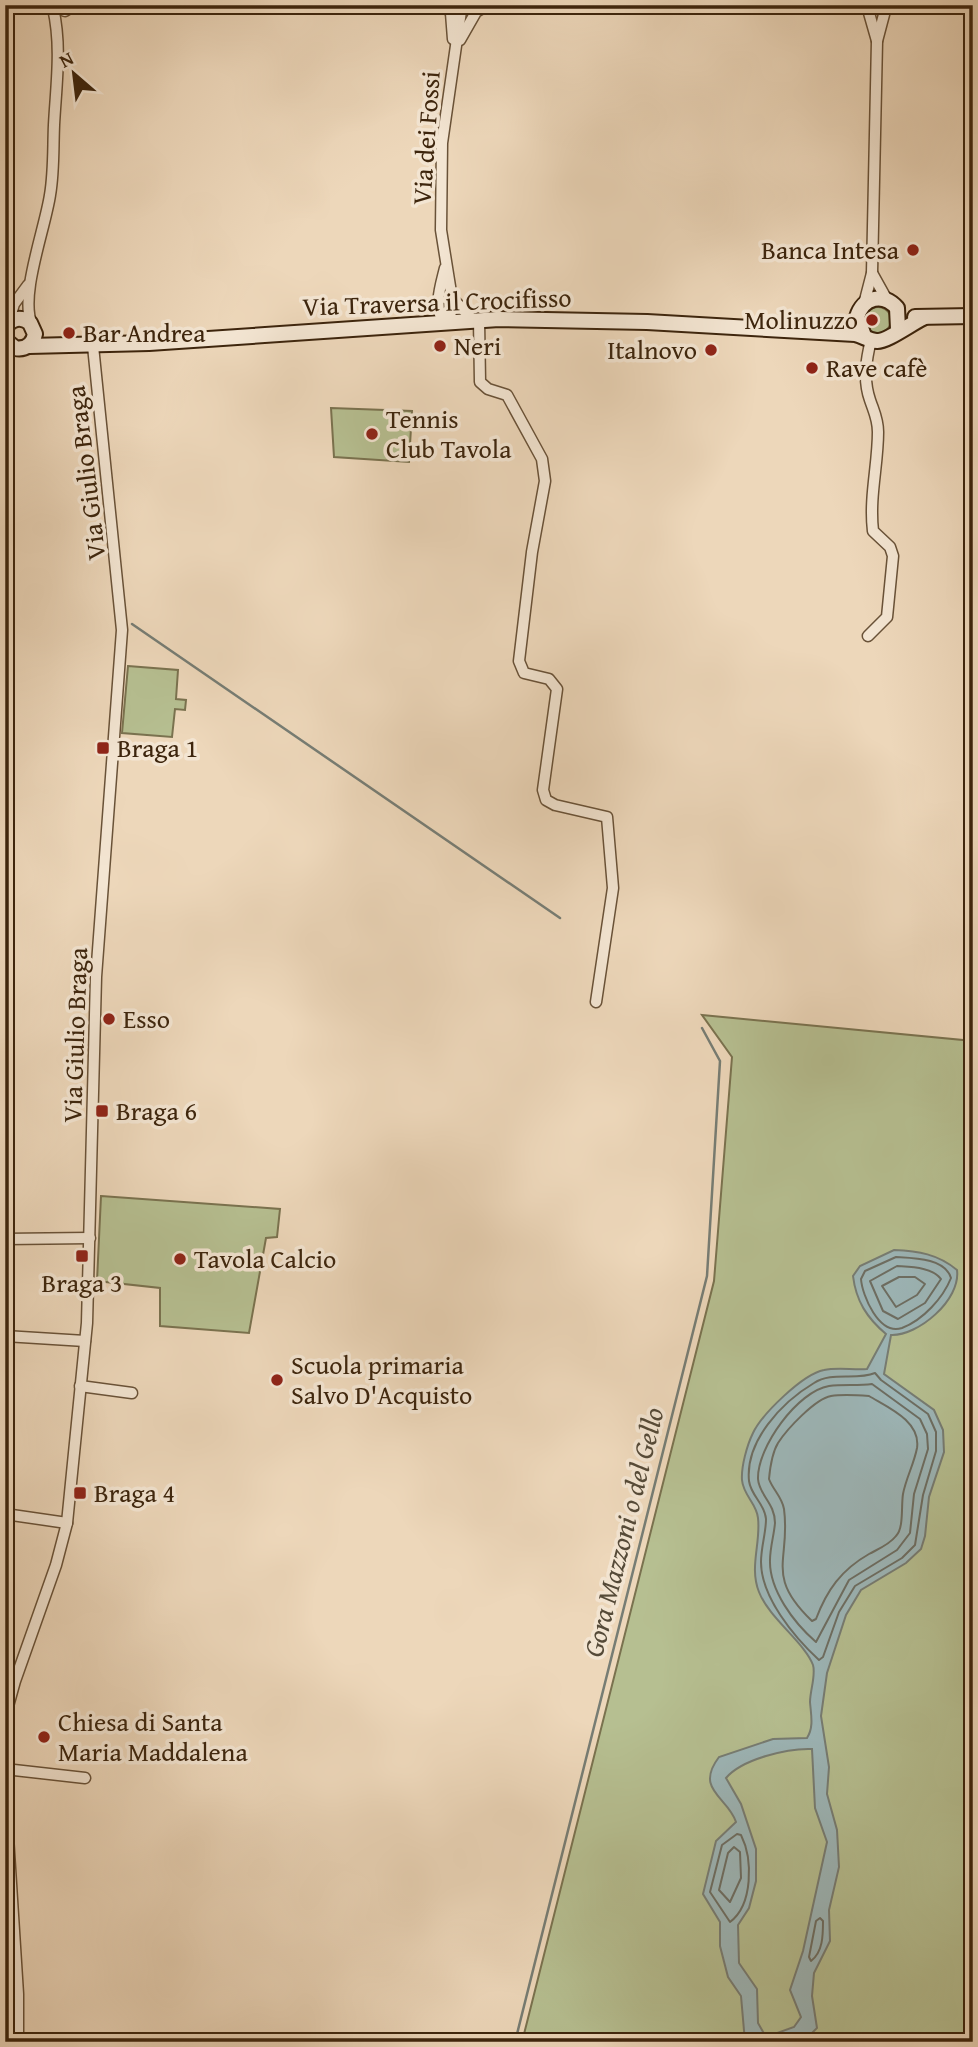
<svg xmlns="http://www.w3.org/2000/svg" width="978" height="2047" font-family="'Gentium Book Plus',serif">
<rect width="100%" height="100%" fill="#edd7ba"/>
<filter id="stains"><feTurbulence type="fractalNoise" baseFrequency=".00286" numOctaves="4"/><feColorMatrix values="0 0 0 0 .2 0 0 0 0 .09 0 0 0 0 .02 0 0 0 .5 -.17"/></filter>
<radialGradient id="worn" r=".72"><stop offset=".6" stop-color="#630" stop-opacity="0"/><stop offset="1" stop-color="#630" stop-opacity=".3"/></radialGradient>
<!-- green -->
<g fill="#b6bf91" stroke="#7a724f" stroke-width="2">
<circle cx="878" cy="320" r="13"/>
<polygon points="331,408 412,411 409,462 334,457"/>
<polygon points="5,593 13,593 10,724 5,724"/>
<polygon points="128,666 178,670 176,699 186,700 185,710 175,709 172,737 122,733"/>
<polygon points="702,1015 973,1041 973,2042 522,2042 714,1281 732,1057"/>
<polygon points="101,1196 280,1209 277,1237 266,1238 249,1333 160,1326 160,1288 97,1281"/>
</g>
<!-- water -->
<path fill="#9db7b9" stroke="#777d74" stroke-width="2" fill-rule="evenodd" d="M894 1250C918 1251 938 1254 957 1270 961 1300 918 1336 891 1335L884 1374 934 1410 943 1430 944 1452 929 1497 925 1536 921 1549 906 1563 861 1590 846 1615 827 1673 821 1716 829 1767 827 1794 837 1830 839 1867 829 1910 830 1941 814 1973 812 1996 817 2028 803 2042H745L741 1996 728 1977 720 1946V1922L703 1894 716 1841 736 1822C728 1797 694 1790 719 1757L773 1739 807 1738C814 1727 811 1715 810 1702 810 1691 816 1675 813 1665 805 1643 769 1618 759 1592 749 1567 761 1543 758 1518 757 1504 743 1495 742 1480 741 1467 747 1445 753 1433 762 1414 803 1374 824 1370 837 1367 853 1370 867 1369L886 1334C867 1318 856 1301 853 1276L860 1266ZM812 1749 815 1808 827 1842 803 1951 790 1990 801 2017 794 2027 766 2037 758 2023 757 1989 739 1963 738 1925 749 1908 756 1881V1849L741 1804 726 1778C742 1759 788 1748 812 1749Z"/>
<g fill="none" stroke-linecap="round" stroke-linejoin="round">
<!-- shore -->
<g stroke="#6d6e63" stroke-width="2">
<path d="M896 1257C913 1258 945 1258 951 1278 943 1298 923 1320 902 1328 879 1336 862 1295 861 1279L865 1271Z"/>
<path d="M897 1266C911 1267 932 1267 941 1279L925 1303 898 1319 883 1311 870 1281Z"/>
<polygon points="899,1277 915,1277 925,1284 917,1295 896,1307 882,1286"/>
<path d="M875 1373 881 1380 928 1414 936 1432V1451L923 1495 915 1545 902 1558 855 1586 839 1612 823 1657 819 1660C794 1637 761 1597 761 1562 761 1547 766 1533 766 1519 765 1504 751 1496 749 1481 745 1441 782 1402 814 1383 832 1371 856 1381 875 1373Z"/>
<path d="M872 1384 920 1419 927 1434 928 1449 914 1494 910 1533 897 1550 849 1580 816 1642C794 1623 769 1590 770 1560 770 1548 774 1535 775 1523 775 1503 759 1495 758 1479 757 1447 798 1391 829 1386 843 1384 858 1386 872 1384Z"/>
<path d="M869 1396C887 1407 921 1421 917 1448 914 1464 906 1478 903 1494 901 1506 904 1528 896 1536 889 1545 878 1549 869 1554 841 1570 827 1590 816 1619L812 1621C764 1575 791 1560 784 1509 782 1497 773 1490 769 1479 770 1468 772 1453 778 1443 787 1429 815 1399 831 1396 842 1394 857 1395 869 1396Z"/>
<path d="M737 1834 741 1835C753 1859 753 1905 730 1922L710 1892 722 1845Z"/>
<polygon points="734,1847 740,1852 741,1878 730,1902 719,1890 728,1853"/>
<path d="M820 1918 823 1921C823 1935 823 1952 811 1961L809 1957 816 1921Z"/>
</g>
<!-- stream -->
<g stroke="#777d74" stroke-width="2.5">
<polyline points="132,624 560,918"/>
<polyline points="515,2042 707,1276 720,1061 702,1028"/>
</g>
<!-- street casing -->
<g stroke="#695238" stroke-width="13">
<g id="street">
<polyline points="444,5 451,13 453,39"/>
<polyline points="51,6 65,11 75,5"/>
<polyline points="867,6 877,41"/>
<polyline points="460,40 476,12 488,5"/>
<path d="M445 268C441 285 433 307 444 323L450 316 453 305 441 230 442 143 461 11"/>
<polyline points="872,273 887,300"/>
<polyline points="452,298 473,320"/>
<polyline points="864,304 872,273 877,41 886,7"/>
<polyline points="479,320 480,382 488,389 507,395 542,459 545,481 532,552 519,661 524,673 549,679 557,689 543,790 546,800 555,805 607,817 613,888 596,1002"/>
<polyline points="8,324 14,304 28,285"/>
<path d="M32 325C19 296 45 229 50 195 54 172 53 148 54 125 56 86 62 47 53 8"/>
<path d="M868 636 887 617 893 556 890 547 873 531C869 497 878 465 878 432 878 419 874 412 870 400 863 380 866 360 871 340"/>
<polyline points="5,1239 90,1238"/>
<polyline points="5,1336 85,1341"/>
<polyline points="80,1386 132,1393"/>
<polyline points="5,1514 67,1523"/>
<polyline points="5,1717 15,1681 56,1565 67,1523 87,1323 96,977 122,630 93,346"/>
<polyline points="5,1769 85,1778"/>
<polyline points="5,1789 18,1994 18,2042"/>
</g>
</g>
<!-- secondary casing -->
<g stroke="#3d250d" stroke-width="18">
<g id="secondary">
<polyline points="915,317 973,316"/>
<path d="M5 328C11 318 21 316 30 323L35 334C33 344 26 350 15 348L5 340"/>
<path d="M864 336 857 317C863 297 883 292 897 308L898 329"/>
<path d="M29 346 149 343 499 319 647 322 855 334C863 336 870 341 877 341 886 342 912 323 923 318"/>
</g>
</g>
<!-- street -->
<use href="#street" stroke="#f3e5d2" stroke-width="10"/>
<!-- secondary -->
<use href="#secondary" stroke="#f3e5d2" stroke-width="14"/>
</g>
<!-- markers -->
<g fill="#8f2418" stroke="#f3e5d2" stroke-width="2.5">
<circle cx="913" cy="250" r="7"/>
<circle cx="872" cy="320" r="7"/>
<circle cx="69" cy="333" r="7"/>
<circle cx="440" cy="346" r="7"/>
<circle cx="711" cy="350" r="7"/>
<circle cx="812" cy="368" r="7"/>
<circle cx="372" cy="434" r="7"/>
<rect x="96" y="741" width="14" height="14" rx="3.5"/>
<circle cx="109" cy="1019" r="7"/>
<rect x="95" y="1104" width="14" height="14" rx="3.5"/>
<rect x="75" y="1249" width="14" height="14" rx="3.5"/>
<circle cx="180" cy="1259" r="7"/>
<circle cx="277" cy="1380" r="7"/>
<rect x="73" y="1486" width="14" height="14" rx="3.5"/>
<circle cx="44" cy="1737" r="7"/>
</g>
<g text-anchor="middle" stroke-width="7" stroke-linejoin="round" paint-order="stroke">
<!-- street labels -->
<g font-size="26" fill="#3d250d" stroke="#f3e5d2">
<text transform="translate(426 138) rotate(-86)" y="9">Via dei Fossi</text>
<text transform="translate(437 302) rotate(-2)" y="9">Via Traversa il Crocifisso</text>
<text transform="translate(86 473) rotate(-97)" y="9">Via Giulio Braga</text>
<text transform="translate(75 1035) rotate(-88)" y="9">Via Giulio Braga</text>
</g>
<!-- poi labels -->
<g font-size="26" fill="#3d250d" stroke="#f3e5d2" text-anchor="start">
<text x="899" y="259" text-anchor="end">Banca Intesa</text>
<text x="858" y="329" text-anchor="end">Molinuzzo</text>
<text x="83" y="342">Bar Andrea</text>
<text x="454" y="355">Neri</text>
<text x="697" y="359" text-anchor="end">Italnovo</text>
<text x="826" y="377">Rave cafè</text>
<text x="386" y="428">Tennis<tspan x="386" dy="30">Club Tavola</tspan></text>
<text x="117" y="757">Braga 1</text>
<text x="123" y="1028">Esso</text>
<text x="116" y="1120">Braga 6</text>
<text x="194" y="1268">Tavola Calcio</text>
<text x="82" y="1292" text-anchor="middle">Braga 3</text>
<text x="291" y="1374">Scuola primaria<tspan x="291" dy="30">Salvo D'Acquisto</tspan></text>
<text x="94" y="1502">Braga 4</text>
<text x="58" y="1731">Chiesa di Santa<tspan x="58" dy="30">Maria Maddalena</tspan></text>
</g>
<!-- water labels -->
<g font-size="28" font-style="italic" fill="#554a38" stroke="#f3e5d2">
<text transform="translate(623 1532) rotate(-76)" y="10">Gora Mazzoni o del Gello</text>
</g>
</g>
<!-- margin -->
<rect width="978" height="2047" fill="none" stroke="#edd7ba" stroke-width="28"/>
<rect x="7" y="7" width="964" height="2033" fill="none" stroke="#3d250d" stroke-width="3.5"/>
<rect x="14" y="14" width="950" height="2019" fill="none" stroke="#3d250d" stroke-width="2"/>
<!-- north arrow -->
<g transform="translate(74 74) rotate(332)" stroke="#f3e5d2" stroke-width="5" paint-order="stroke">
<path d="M0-5L12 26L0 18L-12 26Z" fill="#3d250d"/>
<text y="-10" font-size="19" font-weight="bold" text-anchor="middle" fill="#3d250d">N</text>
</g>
<rect width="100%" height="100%" filter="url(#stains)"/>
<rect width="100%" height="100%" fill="url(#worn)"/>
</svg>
